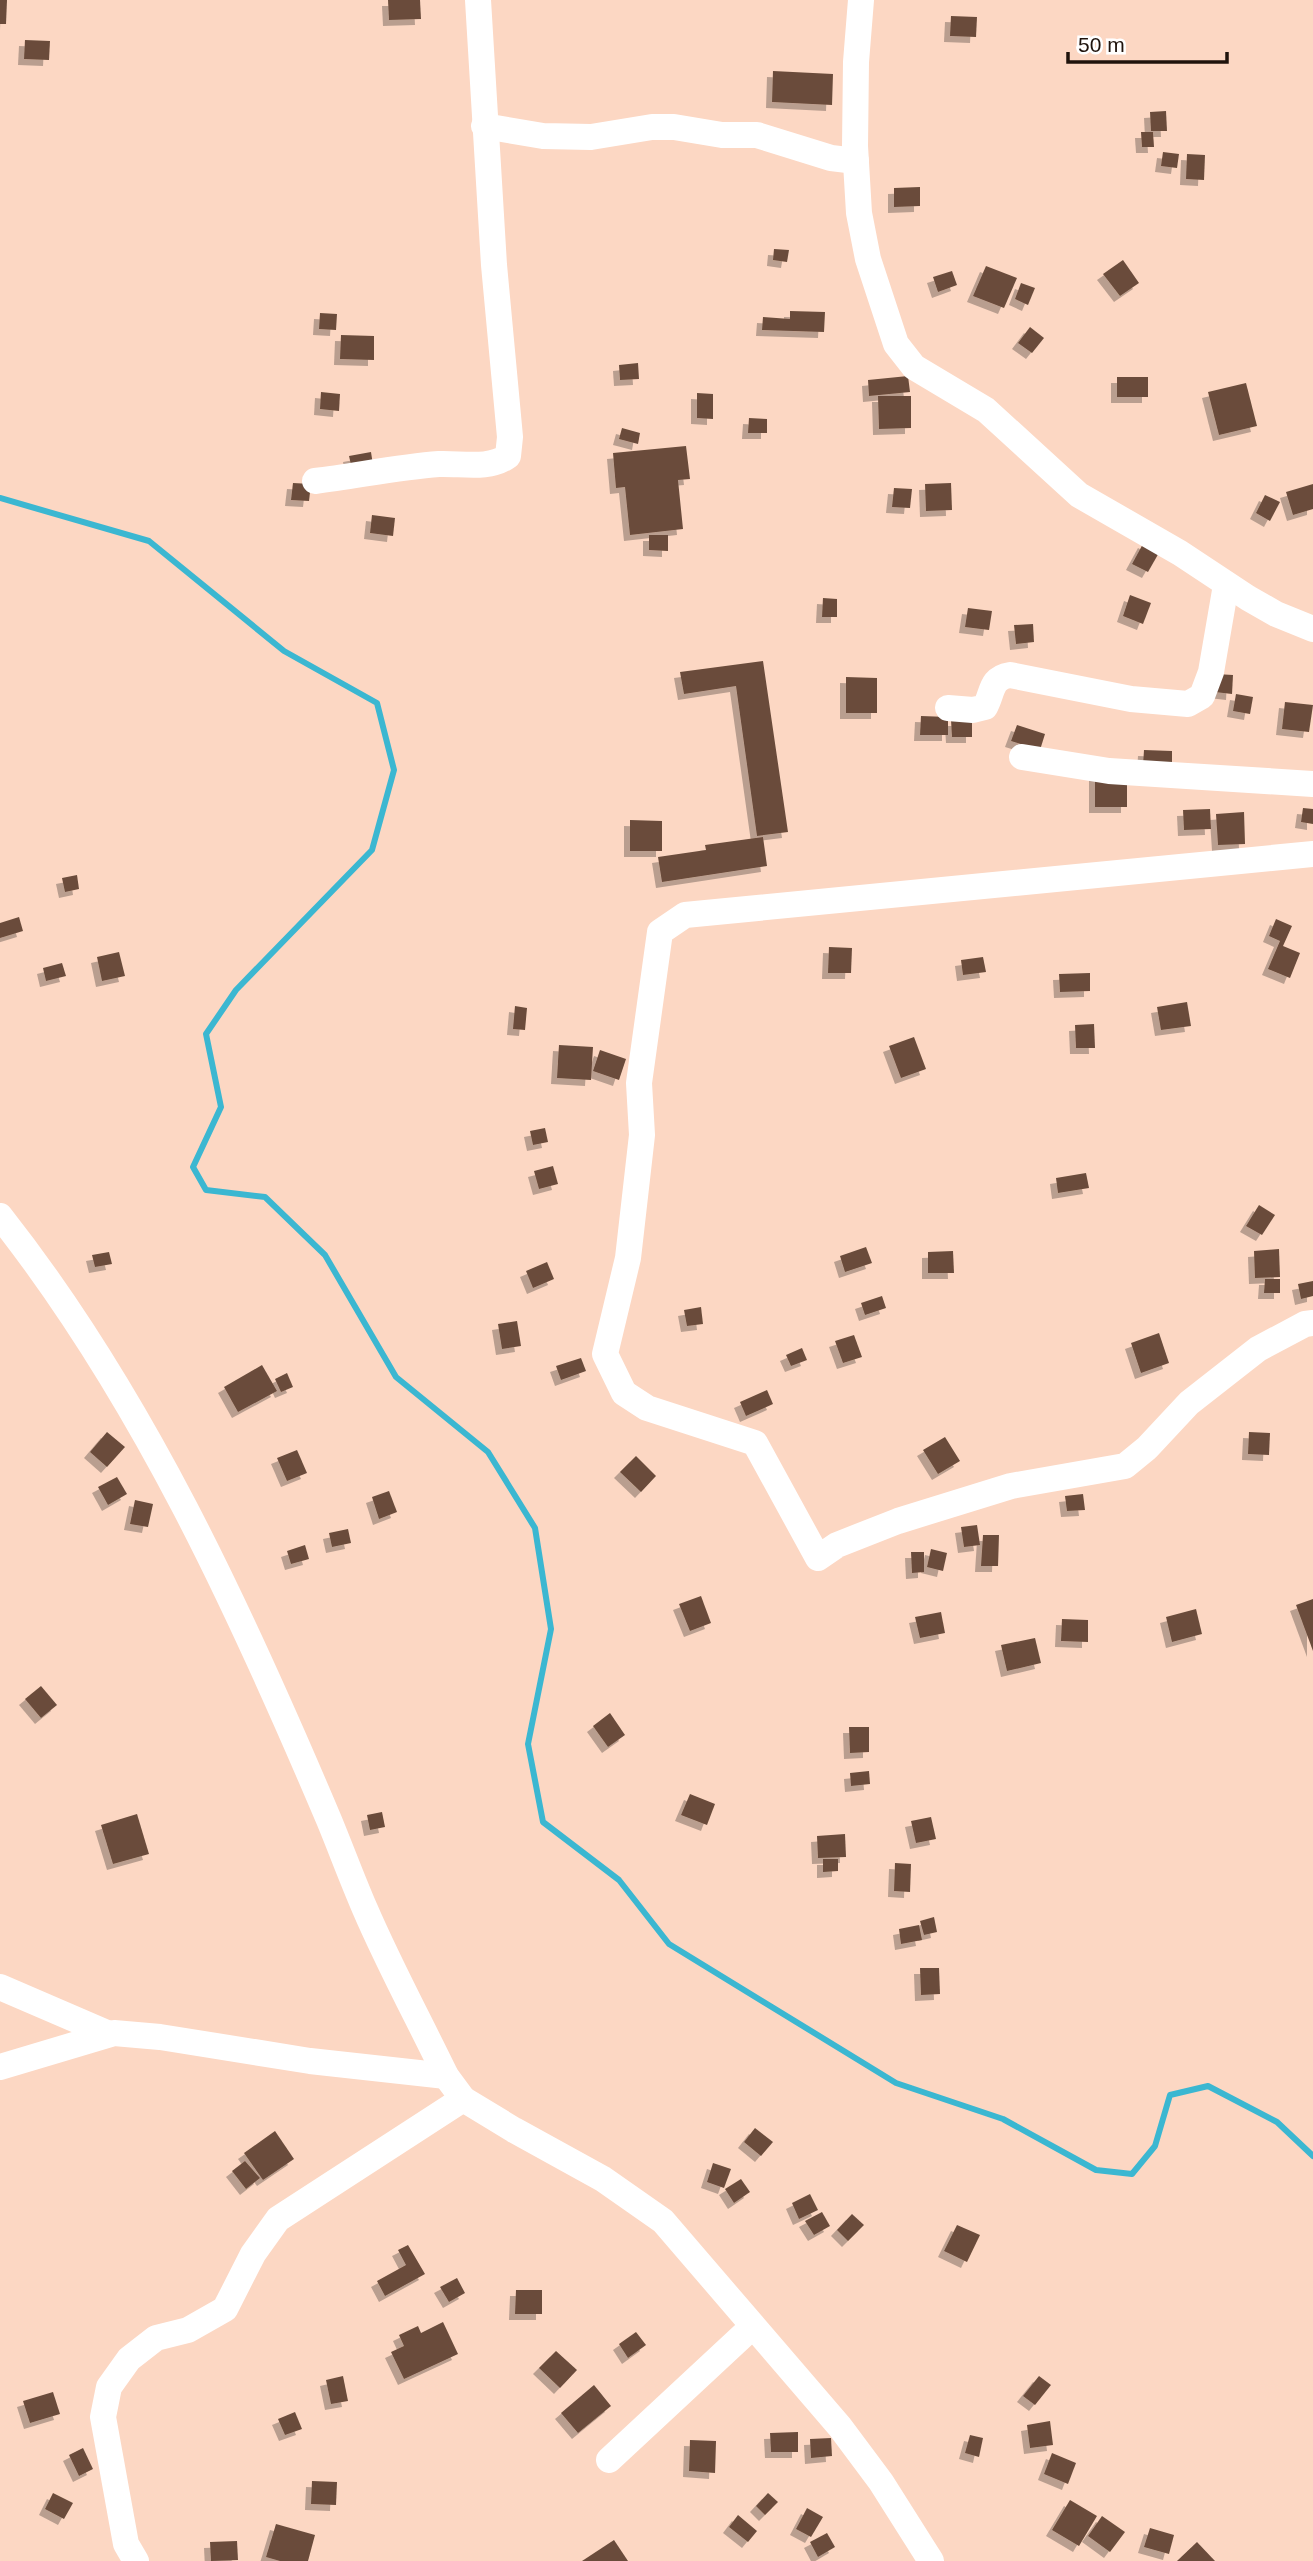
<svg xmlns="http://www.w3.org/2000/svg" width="1313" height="2561" font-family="Helvetica,sans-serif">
<defs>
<filter id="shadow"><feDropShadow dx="-6" dy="6" stdDeviation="0" flood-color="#0004"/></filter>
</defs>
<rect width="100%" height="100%" fill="#fcd7c3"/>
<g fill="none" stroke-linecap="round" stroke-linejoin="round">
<!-- stream -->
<polyline stroke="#3bb7d1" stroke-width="6" points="0,498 149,541 284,651 377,703 394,770 372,850 236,990 206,1034 221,1107 193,1167 206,1190 265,1197 325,1255 396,1377 488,1452 535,1528 551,1629 528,1744 543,1822 619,1880 669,1944 896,2083 1003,2119 1096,2170 1132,2174 1155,2146 1170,2095 1208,2086 1277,2122 1313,2156"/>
</g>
<!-- building -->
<g fill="#6a4c3b" filter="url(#shadow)">
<polygon points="0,0 7,0 6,24 0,24"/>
<polygon points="388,0 420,0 421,19 389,20"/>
<polygon points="951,16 977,17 976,37 950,36"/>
<polygon points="25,40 50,41 49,60 24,59"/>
<polygon points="773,71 833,74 832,105 772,102"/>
<polygon points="1166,111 1167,131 1151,131 1150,112"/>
<polygon points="1141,132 1153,132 1154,147 1142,147"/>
<polygon points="1163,152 1179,154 1177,168 1161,166"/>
<polygon points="1187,154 1205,155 1204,180 1186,179"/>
<polygon points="920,187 920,206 894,207 894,188"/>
<polygon points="774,249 789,250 787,262 773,260"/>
<polygon points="1123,260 1139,283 1120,296 1103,274"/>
<polygon points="986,266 1017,278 1004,308 973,296"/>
<polygon points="952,271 957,285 938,292 933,277"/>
<polygon points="1021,283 1035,288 1028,305 1015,299"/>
<polygon points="790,311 825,312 824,332 762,330 763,317 790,319"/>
<polygon points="320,313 337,314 336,330 319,329"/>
<polygon points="1030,327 1044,338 1032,353 1018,343"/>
<polygon points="341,335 374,336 374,360 340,359"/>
<polygon points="638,363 639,379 620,380 619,365"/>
<polygon points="908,376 910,392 869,396 868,380"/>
<rect x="1117" y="377" width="31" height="20"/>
<polygon points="1246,383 1257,426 1219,435 1208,392"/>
<polygon points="321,392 340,394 339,411 320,409"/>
<polygon points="697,393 713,394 713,419 697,418"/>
<polygon points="878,396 911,396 911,428 879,429"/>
<polygon points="749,418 767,419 767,433 748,433"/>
<polygon points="622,428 640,433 638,444 619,439"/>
<polygon points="686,446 690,479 678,480 683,529 630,535 625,487 616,488 613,453"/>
<polygon points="371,452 373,465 352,469 349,456"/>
<polygon points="293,483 311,484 309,501 291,500"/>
<polygon points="951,483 952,510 926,511 925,484"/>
<polygon points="1313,484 1313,509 1293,515 1286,492"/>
<polygon points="894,488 912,489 910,508 892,507"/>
<polygon points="1265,495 1280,502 1270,521 1256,513"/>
<polygon points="372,515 395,518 393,536 370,533"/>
<polygon points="649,535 668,535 668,551 649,550"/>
<polygon points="1144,542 1160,551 1148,572 1132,564"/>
<polygon points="1130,595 1151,603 1143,624 1123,616"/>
<polygon points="823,598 837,599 837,617 822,617"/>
<polygon points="968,608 992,611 989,630 965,627"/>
<polygon points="1033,624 1034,642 1016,644 1014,625"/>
<polygon points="763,661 788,832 757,836 736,686 684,694 680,672"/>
<polygon points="1216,674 1233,675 1232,694 1215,692"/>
<polygon points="846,677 877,678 877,713 846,713"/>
<polygon points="1236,694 1253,697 1250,714 1233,711"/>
<polygon points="1285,702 1313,705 1309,732 1282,729"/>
<polygon points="921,716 948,717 948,735 920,735"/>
<polygon points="951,720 972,720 972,737 952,737"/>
<polygon points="1017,725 1045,734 1040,750 1011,741"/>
<polygon points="1144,750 1172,751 1172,767 1143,765"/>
<rect x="1095" y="774" width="32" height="33"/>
<polygon points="1303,808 1313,809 1313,824 1301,822"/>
<polygon points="1210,809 1211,829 1184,830 1183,810"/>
<polygon points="1244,812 1245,844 1218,845 1216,814"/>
<polygon points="630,820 662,821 662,851 630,851"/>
<polygon points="763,837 767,866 662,882 658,857 706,850 705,845"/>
<polygon points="77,875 79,889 65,892 62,878"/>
<polygon points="19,917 23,931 0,938 0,923"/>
<polygon points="1276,919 1292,926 1283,946 1300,953 1290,978 1268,969 1280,941 1269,936"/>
<polygon points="829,947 852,948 851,973 828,973"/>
<polygon points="119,952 125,976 102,981 97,957"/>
<polygon points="983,957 986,972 963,975 961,960"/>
<polygon points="62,963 66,976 46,981 43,968"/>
<polygon points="1090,973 1090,991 1060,992 1059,974"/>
<polygon points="1187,1002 1191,1026 1161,1030 1157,1007"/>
<polygon points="515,1006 527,1008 525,1030 513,1029"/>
<polygon points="1094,1024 1095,1048 1076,1048 1075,1025"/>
<polygon points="914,1037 926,1069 901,1078 889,1046"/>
<polygon points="559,1045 593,1047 591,1080 557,1078"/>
<polygon points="600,1050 626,1059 619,1080 593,1071"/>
<polygon points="545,1128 548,1142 533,1145 530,1131"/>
<polygon points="553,1166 558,1184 539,1189 534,1171"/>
<polygon points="1086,1173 1089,1188 1058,1193 1056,1178"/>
<polygon points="1259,1205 1275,1215 1262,1235 1246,1226"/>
<polygon points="866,1247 872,1263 845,1272 840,1256"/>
<polygon points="1279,1249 1280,1277 1255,1278 1254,1251"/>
<polygon points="953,1251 954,1273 928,1273 928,1252"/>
<polygon points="109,1252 112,1264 95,1267 92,1255"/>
<polygon points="547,1262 554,1279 533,1288 526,1271"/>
<polygon points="1265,1279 1280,1279 1280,1293 1264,1293"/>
<polygon points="1313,1281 1313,1296 1301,1299 1298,1284"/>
<polygon points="882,1296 886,1308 865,1315 861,1303"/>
<polygon points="701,1307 703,1324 687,1326 684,1310"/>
<polygon points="517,1321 521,1346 502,1349 498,1324"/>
<polygon points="1159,1333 1169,1363 1141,1373 1131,1343"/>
<polygon points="854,1335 862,1357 843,1363 835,1341"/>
<polygon points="802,1348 807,1360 791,1366 786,1355"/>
<polygon points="581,1358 586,1371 561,1380 556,1366"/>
<polygon points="262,1365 277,1391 238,1412 224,1387"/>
<polygon points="287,1373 293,1387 281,1392 275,1379"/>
<polygon points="767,1390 773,1404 746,1416 740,1402"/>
<polygon points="107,1432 125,1447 107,1467 90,1452"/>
<polygon points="1249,1432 1270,1433 1269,1455 1248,1454"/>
<polygon points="945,1437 960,1461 938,1474 923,1450"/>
<polygon points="297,1450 307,1473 287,1481 277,1458"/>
<polygon points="636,1456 656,1476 641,1492 620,1472"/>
<polygon points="117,1477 127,1494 108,1505 98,1487"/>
<polygon points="389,1491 397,1512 379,1519 372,1497"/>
<polygon points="1083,1494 1085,1510 1067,1511 1065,1496"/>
<polygon points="135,1500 153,1504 148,1527 130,1524"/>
<polygon points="977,1525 980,1545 964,1547 961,1527"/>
<polygon points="348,1529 351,1543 332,1547 329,1533"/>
<polygon points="983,1535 999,1535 998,1566 981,1566"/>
<polygon points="305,1545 309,1559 291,1564 287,1551"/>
<polygon points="931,1549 947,1553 943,1571 927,1567"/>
<polygon points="911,1552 924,1552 924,1572 912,1573"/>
<polygon points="701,1596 711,1623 690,1631 679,1604"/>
<polygon points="1313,1599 1313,1651 1296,1605"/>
<polygon points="1196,1609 1202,1634 1172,1642 1166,1617"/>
<polygon points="941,1612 945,1633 920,1638 915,1617"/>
<polygon points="1062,1619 1088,1620 1088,1642 1061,1641"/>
<polygon points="1035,1638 1041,1663 1007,1671 1001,1645"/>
<polygon points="41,1686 57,1705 41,1718 25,1699"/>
<polygon points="610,1713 625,1735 608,1747 593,1726"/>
<polygon points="849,1727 869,1727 869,1752 850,1753"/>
<polygon points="869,1771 870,1784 851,1786 850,1773"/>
<polygon points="690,1794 715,1804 707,1825 681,1815"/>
<polygon points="382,1812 385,1827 370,1830 367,1815"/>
<polygon points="137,1814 149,1854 113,1864 101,1825"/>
<polygon points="931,1817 936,1839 916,1843 911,1821"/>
<polygon points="845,1834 846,1857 818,1858 817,1836"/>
<polygon points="823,1859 838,1859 838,1871 823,1872"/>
<polygon points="895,1863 911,1864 910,1892 894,1891"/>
<polygon points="934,1917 937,1932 924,1935 920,1921"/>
<polygon points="919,1925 922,1940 901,1944 899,1929"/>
<polygon points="920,1968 939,1968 940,1994 921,1995"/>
<polygon points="755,2128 773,2142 761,2156 744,2142"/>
<polygon points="275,2131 294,2159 263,2180 244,2153"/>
<polygon points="245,2161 260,2178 246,2189 232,2171"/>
<polygon points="713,2163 731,2169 724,2188 707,2182"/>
<polygon points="741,2179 750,2192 734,2203 725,2189"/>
<polygon points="810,2194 818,2210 799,2219 792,2203"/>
<polygon points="822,2212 830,2226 814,2235 805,2221"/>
<polygon points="852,2214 864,2225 848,2241 837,2230"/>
<polygon points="957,2225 980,2235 967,2262 944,2251"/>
<polygon points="408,2245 425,2274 385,2296 377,2281 406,2265 398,2250"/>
<polygon points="457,2278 465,2293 449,2302 440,2287"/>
<polygon points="516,2290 542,2290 542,2314 515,2314"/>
<polygon points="443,2322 458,2354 404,2379 391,2352 404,2346 399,2335 418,2326 421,2333"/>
<polygon points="636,2332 646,2345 628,2358 619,2344"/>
<polygon points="556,2351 577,2370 560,2388 539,2368"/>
<polygon points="343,2376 348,2401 331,2404 326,2380"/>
<polygon points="1039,2376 1051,2385 1035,2405 1023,2396"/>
<polygon points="594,2385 611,2406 578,2433 561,2413"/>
<polygon points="53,2392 60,2414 30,2423 23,2401"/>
<polygon points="295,2412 302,2429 285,2435 278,2419"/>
<polygon points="1050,2421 1053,2445 1030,2448 1027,2425"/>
<polygon points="798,2432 798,2452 771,2452 770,2433"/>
<polygon points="970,2435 983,2438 979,2457 965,2453"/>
<polygon points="831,2438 832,2456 811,2458 810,2439"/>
<polygon points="690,2440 716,2441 715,2473 689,2471"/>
<polygon points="83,2448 93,2469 79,2476 69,2455"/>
<polygon points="1052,2453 1076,2463 1068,2484 1044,2474"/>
<polygon points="312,2481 337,2482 336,2505 311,2504"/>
<polygon points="53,2493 73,2503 64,2519 45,2509"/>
<polygon points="768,2493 778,2502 765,2515 756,2506"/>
<polygon points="1070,2500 1097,2516 1079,2546 1052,2530"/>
<polygon points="807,2508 823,2517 811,2537 796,2529"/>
<polygon points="738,2515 757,2531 748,2542 729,2527"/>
<polygon points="1102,2516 1125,2532 1110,2552 1088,2536"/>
<polygon points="276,2524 315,2535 308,2561 280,2561 266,2557"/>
<polygon points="1150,2528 1174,2535 1169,2554 1144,2547"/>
<polygon points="827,2533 835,2547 818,2557 810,2542"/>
<polygon points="614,2540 628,2561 582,2561"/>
<polygon points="237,2541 238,2560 211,2561 210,2542"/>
<polygon points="1197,2542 1215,2561 1177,2561"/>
</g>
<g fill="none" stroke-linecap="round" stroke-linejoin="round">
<!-- minor -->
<g stroke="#fff" stroke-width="26">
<polyline points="861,0 856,62 855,146 859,213 868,259 896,344 914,367 986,410 1079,495 1180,553 1248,598 1276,614 1313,629"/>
<polyline points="484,126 543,136 591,137 652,127 674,127 722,135 757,135 831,158 856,161"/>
<path d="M315 481C356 476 398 467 439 464 461 463 489 470 508 456L510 437 494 265 478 0"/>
<path d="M948 708 973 710 985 707C993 693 990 678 1010 675L1131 699 1188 704 1202 696 1211 672 1226 585"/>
<polyline points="1022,757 1109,771 1313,784"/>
<polyline points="1313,854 685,915 660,932 639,1083 642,1135 628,1258 605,1354 624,1393 647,1408 755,1443 818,1558 837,1545 898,1521 1011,1486 1125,1466 1147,1448 1189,1403 1258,1349 1305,1324 1313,1323"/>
<path d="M0 1216C142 1396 240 1610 329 1820 341 1849 352 1879 365 1909 389 1965 419 2020 446 2076L463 2099 514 2130 603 2179 663 2221 840 2427 881 2482 931 2561"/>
<polyline points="0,1987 109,2034"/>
<polyline points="0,2067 114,2033 160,2037 310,2061 446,2076"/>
<polyline points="609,2460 752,2327"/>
<polyline points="136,2561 126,2544 103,2417 109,2387 129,2359 156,2338 188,2330 225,2309 253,2254 278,2219 463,2099"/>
</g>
</g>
<!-- scale -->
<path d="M1068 52v10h159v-10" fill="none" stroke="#1f130c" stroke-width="3.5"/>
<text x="1078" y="52" font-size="21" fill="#1f130c" stroke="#ffffff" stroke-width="5" paint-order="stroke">50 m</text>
</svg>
